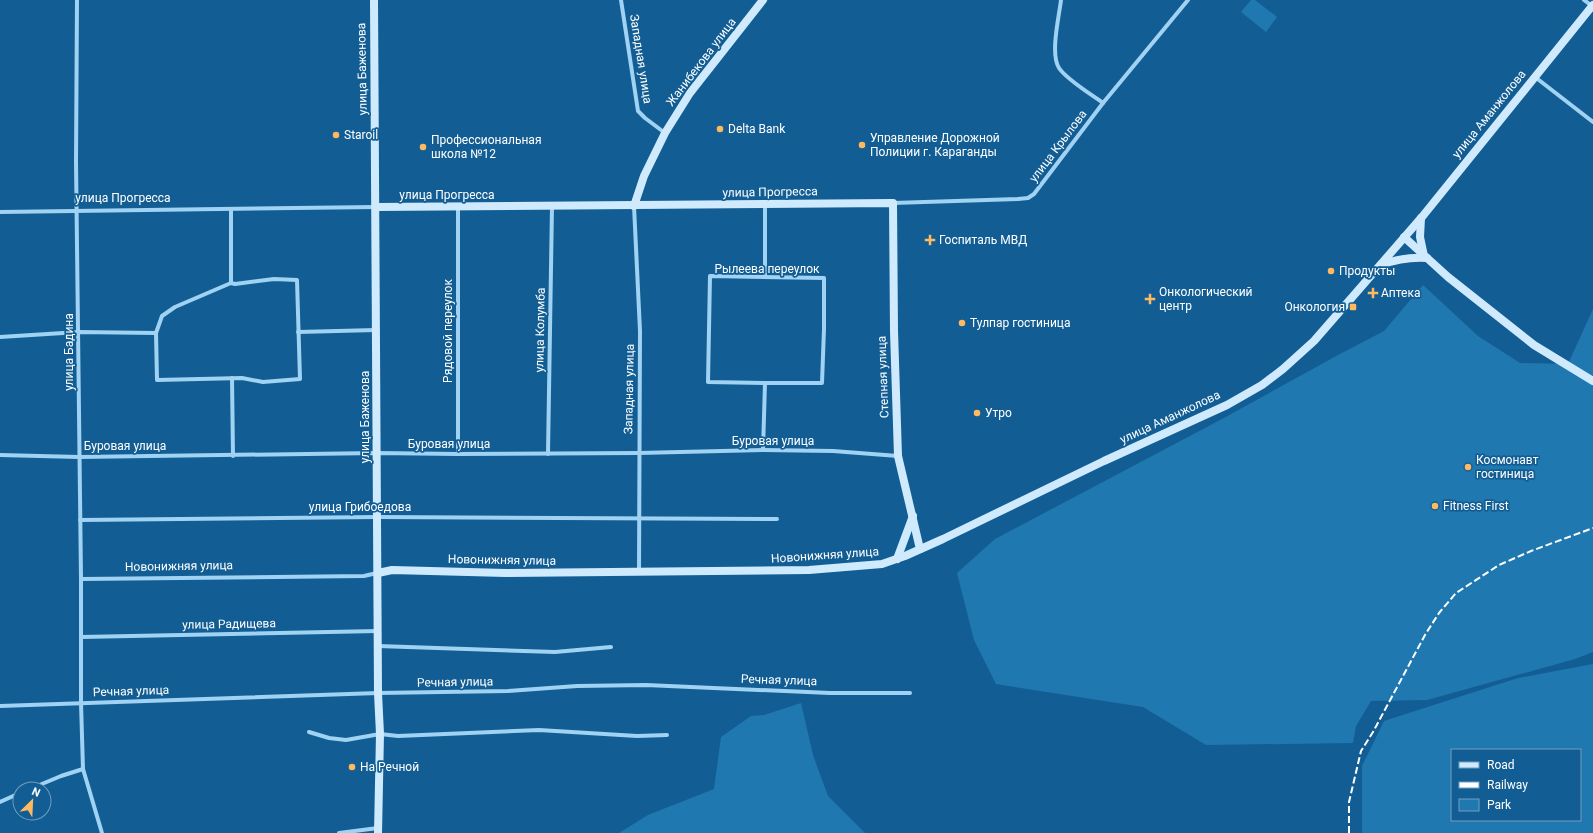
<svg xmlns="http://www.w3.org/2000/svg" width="1593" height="833" font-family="Roboto,sans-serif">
<rect width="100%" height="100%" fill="#125e94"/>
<!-- green -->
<g fill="#2078b1" fill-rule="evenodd">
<polygon points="1251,0 1255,0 1277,17 1266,32 1241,12"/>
<polygon points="1423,285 1478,336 1520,363 1568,364 1593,309 1593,652 1575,659 1427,700 1371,701 1356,726 1353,743 1206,745 1143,707 996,684 974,640 957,573 995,539 1222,419 1338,355 1384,331"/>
<path d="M1593 664V833H1362V766L1384 721 1518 678ZM1452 750H1580V820H1452Z"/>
<polygon points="801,703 813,755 828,796 865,833 619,833 648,815 714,789 721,737 751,716 764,715"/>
</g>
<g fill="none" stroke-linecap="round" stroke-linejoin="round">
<!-- street -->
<g stroke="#a0d2f3" stroke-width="4">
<polyline points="77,0 76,162 81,579 81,703 83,769 102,833"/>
<polyline points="621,0 638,111 645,118 665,133"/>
<path d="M1061 0C1059 17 1050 54 1059 68 1066 79 1092 95 1103 103"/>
<polyline points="1584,0 1592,6"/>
<polyline points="1535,77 1593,122"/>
<polyline points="893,203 1018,199 1028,198 1034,194 1103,103 1188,0"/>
<polyline points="765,204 765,277"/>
<polyline points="634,206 640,331 639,571"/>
<polyline points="458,207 458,454"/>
<polyline points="0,212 376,207"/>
<polyline points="231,283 231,209"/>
<polyline points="298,332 376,330"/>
<polyline points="0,337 79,332 156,333 162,316 175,307 231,283 235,284 274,279 297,280 300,379 263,382 242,378 157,380 156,333"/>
<polyline points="232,378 233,456"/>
<polyline points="763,450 765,383 822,383 824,329 824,278 710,276 708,382 765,383"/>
<polyline points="548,454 552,206"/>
<polyline points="0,455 79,457 377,453 458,454 639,453 763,450 833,451 898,456"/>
<polyline points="80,520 378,517 777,519"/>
<polyline points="81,579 364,576 377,573"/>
<polyline points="81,637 378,631"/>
<polyline points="378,646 555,652 611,647"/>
<polyline points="0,706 378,693 508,691 577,686 646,685 830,693 910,693"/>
<polyline points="309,732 329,738 346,740 380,734 398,736 539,730 637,736 667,735"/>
<polyline points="30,789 61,776 83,769"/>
<polyline points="0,802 20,793"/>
<polyline points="339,833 378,828"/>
</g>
<!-- secondary -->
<g stroke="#cfeafd" stroke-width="8">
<polyline points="374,0 378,693 380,734 378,833"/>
<polyline points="634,206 644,176 665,133 690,93 763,0"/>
<polyline points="376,207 893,203 894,331 898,456 920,549"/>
<polyline points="1421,218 1420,237 1424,256"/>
<polyline points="1404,237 1448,277 1534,345 1593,381"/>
<path d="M1381 265C1397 259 1410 257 1427 258"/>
<polyline points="897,559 913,516"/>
<polyline points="378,573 392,570 506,573 809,570 882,564 905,556 943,539 1104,461 1227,405 1262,385 1283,369 1314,341 1422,217 1593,5"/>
</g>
<!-- rail -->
<polyline stroke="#fff" stroke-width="2" stroke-dasharray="7 3" stroke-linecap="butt" points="1349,833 1349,802 1361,751 1373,732 1425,635 1439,613 1456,593 1499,565 1531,551 1593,528"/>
</g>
<!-- markers -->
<g fill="#ffba61" stroke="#125e94" stroke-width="1.5">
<circle cx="720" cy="129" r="4"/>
<circle cx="336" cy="135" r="4"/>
<circle cx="862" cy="145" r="4"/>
<circle cx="423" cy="147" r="4"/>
<path d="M928 234h4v4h4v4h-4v4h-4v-4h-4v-4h4z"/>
<circle cx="1331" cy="271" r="4"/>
<path d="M1371 287h4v4h4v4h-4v4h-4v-4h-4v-4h4z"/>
<path d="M1148 293h4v4h4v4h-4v4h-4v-4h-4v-4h4z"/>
<rect x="1349" y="303" width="8" height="8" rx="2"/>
<circle cx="962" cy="323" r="4"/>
<circle cx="977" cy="413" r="4"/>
<circle cx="1468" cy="467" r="4"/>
<circle cx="1435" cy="506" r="4"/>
<circle cx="352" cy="767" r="4"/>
</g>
<g text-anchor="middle" stroke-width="3.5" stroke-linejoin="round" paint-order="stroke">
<!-- street labels -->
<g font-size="12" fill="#fff" stroke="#125e94">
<text transform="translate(641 59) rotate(81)" y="4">Западная улица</text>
<text transform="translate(701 62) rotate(-53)" y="4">Жанибекова улица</text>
<text transform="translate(362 69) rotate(-91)" y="4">улица Баженова</text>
<text transform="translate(1489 114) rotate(-51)" y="4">улица Аманжолова</text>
<text transform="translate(1058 146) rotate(-53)" y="4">улица Крылова</text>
<text transform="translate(770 192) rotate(-1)" y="4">улица Прогресса</text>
<text x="447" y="199">улица Прогресса</text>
<text x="123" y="202">улица Прогресса</text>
<text x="767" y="273">Рылеева переулок</text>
<text transform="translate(540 330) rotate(-89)" y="4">улица Колумба</text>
<text transform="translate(448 331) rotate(-90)" y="4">Рядовой переулок</text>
<text transform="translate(69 352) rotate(-90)" y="4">улица Бадина</text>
<text transform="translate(883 377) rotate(-92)" y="4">Степная улица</text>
<text transform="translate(629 389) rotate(-89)" y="4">Западная улица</text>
<text transform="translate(365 417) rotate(-90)" y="4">улица Баженова</text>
<text transform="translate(1170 417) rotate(-25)" y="4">улица Аманжолова</text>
<text x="773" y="445">Буровая улица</text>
<text x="449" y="448">Буровая улица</text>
<text x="125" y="450">Буровая улица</text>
<text x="360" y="511">улица Грибоедова</text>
<text transform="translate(825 555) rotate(-4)" y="4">Новонижняя улица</text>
<text transform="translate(502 560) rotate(1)" y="4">Новонижняя улица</text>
<text transform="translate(179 566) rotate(-1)" y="4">Новонижняя улица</text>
<text transform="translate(229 624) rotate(-1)" y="4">улица Радищева</text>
<text transform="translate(779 680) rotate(2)" y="4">Речная улица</text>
<text transform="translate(455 682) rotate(-1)" y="4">Речная улица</text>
<text transform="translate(131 691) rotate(-2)" y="4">Речная улица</text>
</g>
<!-- poi labels -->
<g font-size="12" fill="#fff" stroke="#125e94" text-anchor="start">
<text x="728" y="133">Delta Bank</text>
<text x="344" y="139">Staroil</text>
<text x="870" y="142">Управление Дорожной<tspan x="870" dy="14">Полиции г. Караганды</tspan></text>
<text x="431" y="144">Профессиональная<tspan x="431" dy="14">школа №12</tspan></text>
<text x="939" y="244">Госпиталь МВД</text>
<text x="1339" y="275">Продукты</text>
<text x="1159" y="296">Онкологический<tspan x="1159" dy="14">центр</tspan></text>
<text x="1381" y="297">Аптека</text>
<text x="1345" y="311" text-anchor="end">Онкология</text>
<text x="970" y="327">Тулпар гостиница</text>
<text x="985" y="417">Утро</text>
<text x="1476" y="464">Космонавт<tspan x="1476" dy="14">гостиница</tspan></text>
<text x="1443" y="510">Fitness First</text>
<text x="360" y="771">На Речной</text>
</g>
</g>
<!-- legend -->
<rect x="1451" y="749" width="130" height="72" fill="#125e94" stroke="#719ebf"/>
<rect x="1459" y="762" width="20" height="6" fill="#cfeafd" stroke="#719ebf"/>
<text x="1487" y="769" font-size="12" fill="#ffffff">Road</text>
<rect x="1459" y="782" width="20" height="6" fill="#ffffff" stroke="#719ebf"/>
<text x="1487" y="789" font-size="12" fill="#ffffff">Railway</text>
<rect x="1459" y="799" width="20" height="12" fill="#2078b1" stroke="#719ebf"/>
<text x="1487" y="809" font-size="12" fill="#ffffff">Park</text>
<!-- north arrow -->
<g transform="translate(32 801) rotate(24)"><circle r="19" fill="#125e94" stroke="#719ebf"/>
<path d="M0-3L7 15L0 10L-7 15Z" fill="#ffba61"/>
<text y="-6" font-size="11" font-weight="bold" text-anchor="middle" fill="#ffffff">N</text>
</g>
</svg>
